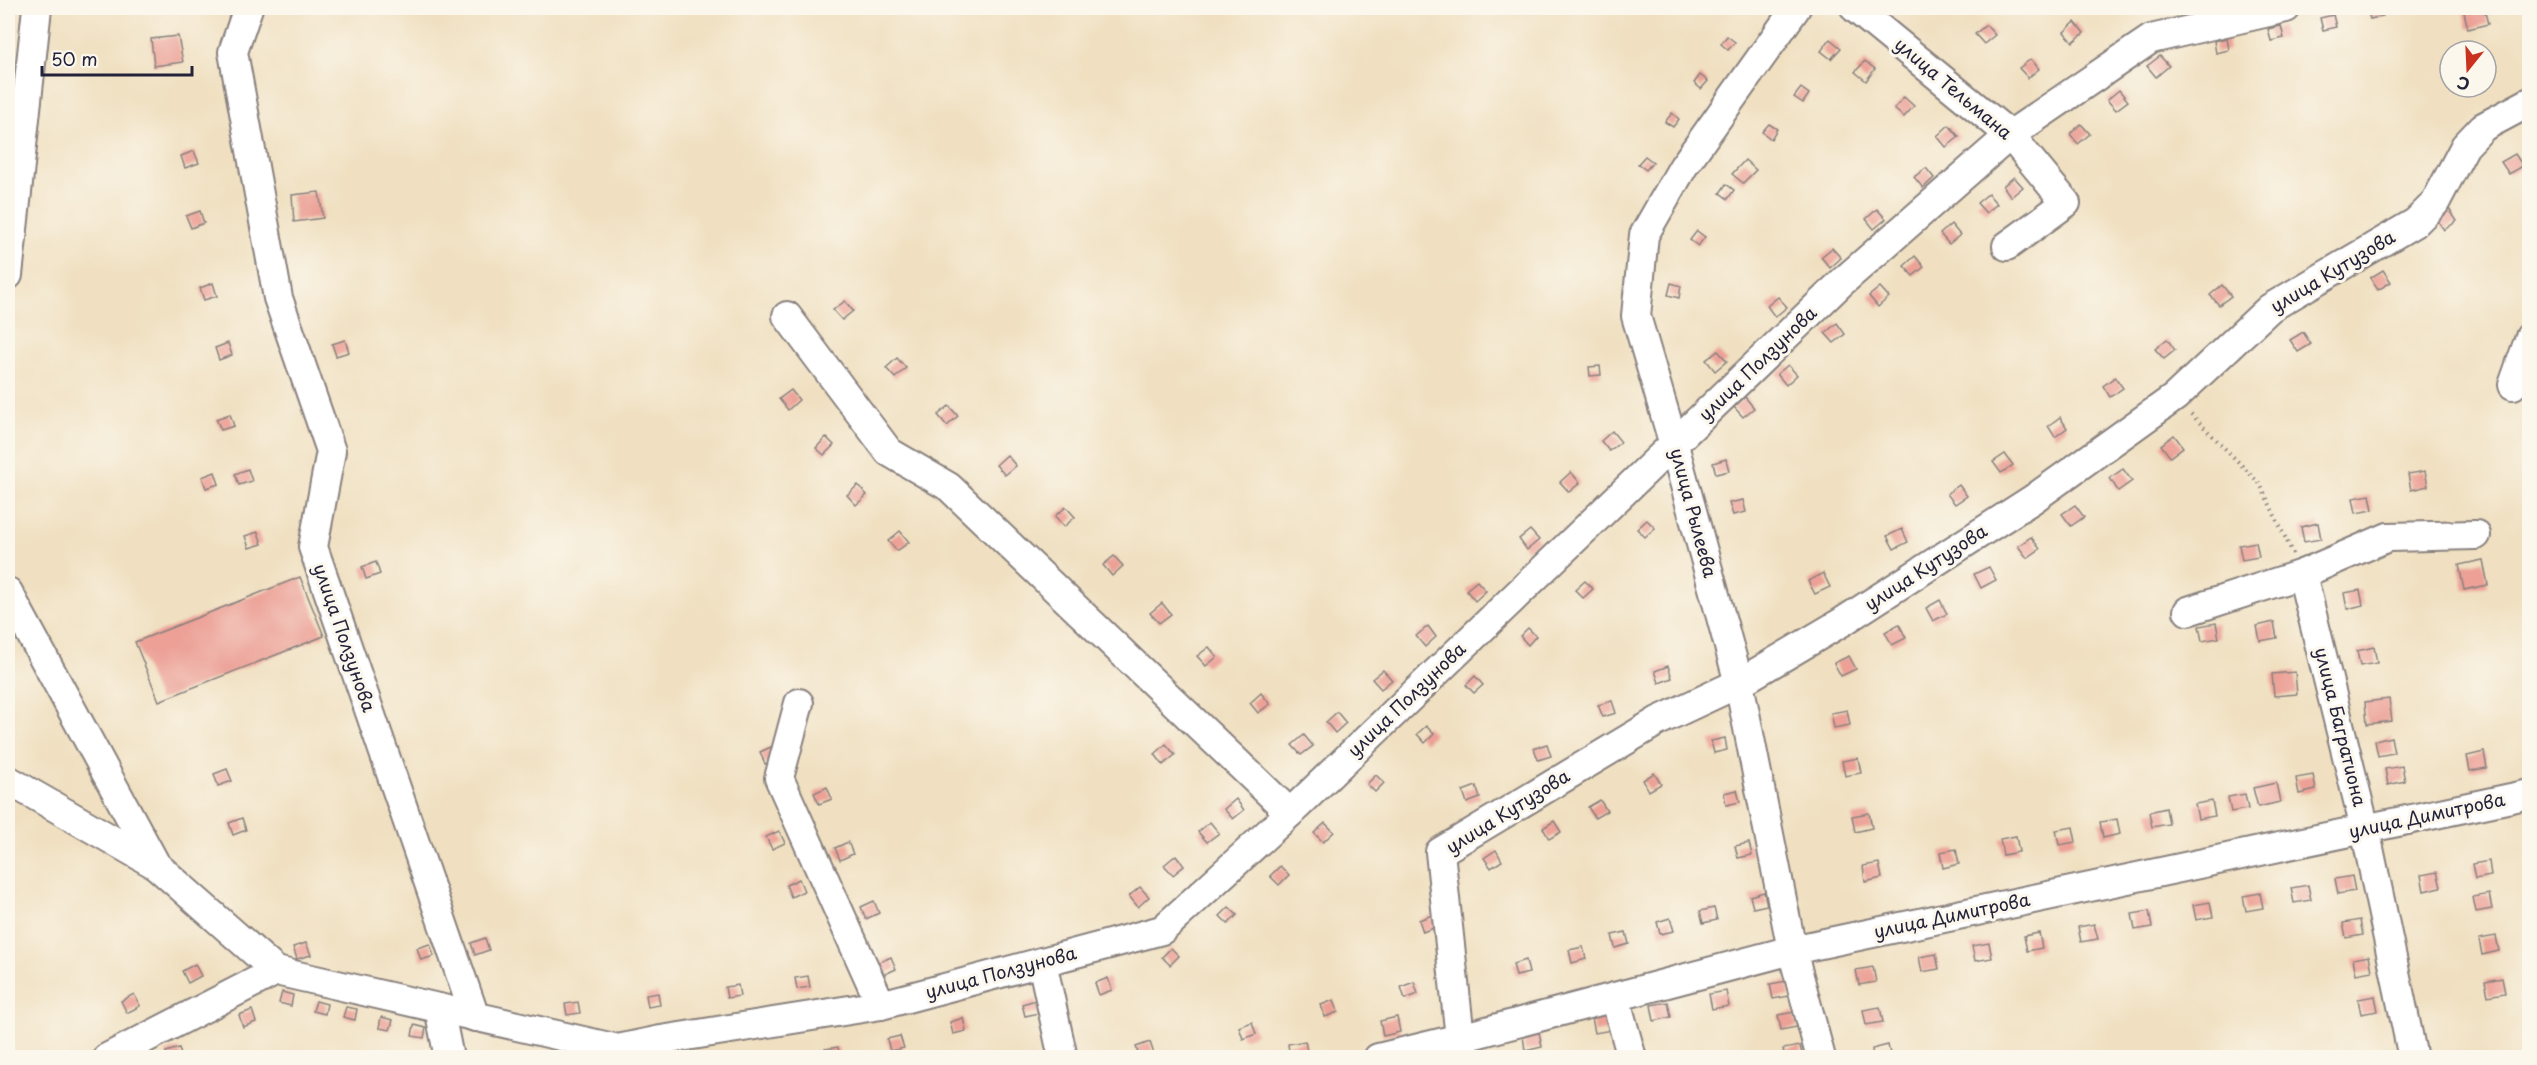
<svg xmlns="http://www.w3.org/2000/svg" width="2537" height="1065" font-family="'Playpen Sans',sans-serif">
<rect width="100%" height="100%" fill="#fbf7ec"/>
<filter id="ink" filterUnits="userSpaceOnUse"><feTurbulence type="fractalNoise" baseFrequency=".0167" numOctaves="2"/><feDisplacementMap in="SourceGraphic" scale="12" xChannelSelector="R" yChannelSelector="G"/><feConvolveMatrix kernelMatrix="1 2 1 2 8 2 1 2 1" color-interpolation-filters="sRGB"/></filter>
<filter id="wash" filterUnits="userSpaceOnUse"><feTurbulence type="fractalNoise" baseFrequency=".008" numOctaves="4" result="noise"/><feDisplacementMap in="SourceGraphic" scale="24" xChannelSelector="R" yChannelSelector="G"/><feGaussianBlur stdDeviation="1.35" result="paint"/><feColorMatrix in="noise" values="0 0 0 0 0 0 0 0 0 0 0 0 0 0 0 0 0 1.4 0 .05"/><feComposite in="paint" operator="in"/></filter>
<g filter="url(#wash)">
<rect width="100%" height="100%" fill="#f0e0c1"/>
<g id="blocks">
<!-- building -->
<g fill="#eca096">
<polygon points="2367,8 2381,8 2383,16 2370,19"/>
<polygon points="2463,8 2484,8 2488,24 2468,29"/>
<polygon points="2333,15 2336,27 2323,30 2320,18"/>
<polygon points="2075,22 2084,33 2073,42 2064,32"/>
<polygon points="1986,25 1995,35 1984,44 1975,34"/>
<polygon points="2281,26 2284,38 2271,41 2268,29"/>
<polygon points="178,36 183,62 154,66 151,39"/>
<polygon points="1727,36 1735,42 1728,50 1721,44"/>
<polygon points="2227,38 2229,50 2216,53 2214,41"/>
<polygon points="1830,39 1841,48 1831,59 1821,51"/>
<polygon points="2160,56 2169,66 2156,77 2147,66"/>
<polygon points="2031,59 2039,69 2028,78 2019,68"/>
<polygon points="1865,61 1875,69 1866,81 1855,72"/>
<polygon points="1700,75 1708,81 1701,89 1694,83"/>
<polygon points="1801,88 1809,94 1803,103 1794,97"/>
<polygon points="2119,90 2128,101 2116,110 2107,100"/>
<polygon points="1904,97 1914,106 1904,117 1894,109"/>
<polygon points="1672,113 1679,119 1673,127 1665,122"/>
<polygon points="1769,124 1777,129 1771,139 1762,132"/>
<polygon points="2081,124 2090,134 2078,144 2070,134"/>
<polygon points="1949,125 1959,137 1946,147 1937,136"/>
<polygon points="194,151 199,163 185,168 181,156"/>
<polygon points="2515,154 2523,166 2509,174 2501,162"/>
<polygon points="1645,156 1653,162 1646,170 1638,164"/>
<polygon points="1745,160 1756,170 1743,183 1732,174"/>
<polygon points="1926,168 1934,178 1923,188 1914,177"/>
<polygon points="2014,177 2023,187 2011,197 2003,186"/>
<polygon points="1726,184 1734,190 1728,199 1720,193"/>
<polygon points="319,192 323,218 294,222 292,195"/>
<polygon points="1988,194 1997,204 1986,213 1977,203"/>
<polygon points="1877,209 1886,219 1874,229 1866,219"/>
<polygon points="2449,209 2457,221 2444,230 2436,218"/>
<polygon points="200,211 204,223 191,228 186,216"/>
<polygon points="1951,224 1960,235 1949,244 1940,234"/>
<polygon points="1697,231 1705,237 1698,246 1690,240"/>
<polygon points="1832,248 1841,258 1830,268 1821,257"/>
<polygon points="1915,256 1924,267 1913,276 1904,266"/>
<polygon points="2383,270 2391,282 2378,290 2370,278"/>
<polygon points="213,283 217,296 204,300 200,288"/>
<polygon points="1671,283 1681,286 1679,298 1668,295"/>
<polygon points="2222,285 2231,296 2219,305 2210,295"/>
<polygon points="1880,287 1889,297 1878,307 1869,296"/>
<polygon points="1778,297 1787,307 1775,317 1767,306"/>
<polygon points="845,301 853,311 842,320 833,310"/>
<polygon points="1837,323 1845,334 1834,343 1825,333"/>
<polygon points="2303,332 2311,344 2298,352 2290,340"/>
<polygon points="2167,339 2175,350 2164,359 2155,349"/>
<polygon points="345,340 349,352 336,356 332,344"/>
<polygon points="228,343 232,355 219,360 215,348"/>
<polygon points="1718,351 1727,361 1715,371 1706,360"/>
<polygon points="897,358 906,368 895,378 886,368"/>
<polygon points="1788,365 1797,375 1786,385 1777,374"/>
<polygon points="1600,366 1601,375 1590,376 1589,367"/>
<polygon points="2115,377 2123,388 2110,397 2103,386"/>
<polygon points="791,390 799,400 788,410 779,399"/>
<polygon points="1745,397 1754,408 1743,417 1734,407"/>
<polygon points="949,406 958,416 947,426 938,415"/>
<polygon points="230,414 234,426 221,430 216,419"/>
<polygon points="2060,417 2067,428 2055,437 2048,426"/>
<polygon points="1612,431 1621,442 1609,451 1601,441"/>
<polygon points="2174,435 2183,447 2170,457 2161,445"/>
<polygon points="826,437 834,445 824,455 816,448"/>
<polygon points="2005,454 2013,465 2001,473 1993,462"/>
<polygon points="1007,455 1016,466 1005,475 996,465"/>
<polygon points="1726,459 1729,471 1716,474 1713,463"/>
<polygon points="248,469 252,481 239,485 235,474"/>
<polygon points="2123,469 2132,481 2118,491 2110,478"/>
<polygon points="2425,471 2428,486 2411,490 2408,474"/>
<polygon points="215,472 219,484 206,488 202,477"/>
<polygon points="1571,472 1580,483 1569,492 1560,482"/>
<polygon points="858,485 867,495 856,505 847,495"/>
<polygon points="1959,485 1967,496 1955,504 1947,494"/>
<polygon points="2370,495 2373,510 2356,513 2353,498"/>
<polygon points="1743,500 1746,512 1733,515 1729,503"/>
<polygon points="2075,505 2084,517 2071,526 2062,514"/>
<polygon points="1066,507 1075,517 1064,527 1055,516"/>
<polygon points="1647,520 1655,528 1645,537 1637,529"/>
<polygon points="2318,523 2321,539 2304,542 2301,527"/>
<polygon points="1902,529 1908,542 1894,549 1887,536"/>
<polygon points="1530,530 1539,540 1527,550 1519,539"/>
<polygon points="900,531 909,542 897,551 888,541"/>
<polygon points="258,532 262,544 249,548 245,536"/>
<polygon points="2031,537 2040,549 2027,558 2018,546"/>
<polygon points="2256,542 2259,557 2242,560 2239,545"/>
<polygon points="1114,556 1123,566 1112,576 1103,565"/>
<polygon points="2483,560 2488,585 2464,590 2459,565"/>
<polygon points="376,562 380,574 366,579 362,567"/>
<polygon points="1989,567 1996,580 1981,588 1974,574"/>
<polygon points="1823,573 1830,587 1815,594 1808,581"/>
<polygon points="300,577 324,636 159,701 135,642"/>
<polygon points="1477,581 1486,591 1475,601 1466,590"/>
<polygon points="1585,581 1593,589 1583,598 1575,590"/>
<polygon points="2360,590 2363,605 2347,609 2344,593"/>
<polygon points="1940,600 1947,614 1933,621 1926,608"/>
<polygon points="1162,603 1171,614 1159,623 1150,613"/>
<polygon points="2274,622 2277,638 2260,641 2257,626"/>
<polygon points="2216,623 2219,638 2202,641 2199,626"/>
<polygon points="1899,624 1906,638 1892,645 1885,632"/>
<polygon points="1428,626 1436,637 1425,647 1416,636"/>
<polygon points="1528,628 1536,636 1528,645 1520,636"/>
<polygon points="1209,647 1217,657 1206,666 1197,656"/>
<polygon points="2374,647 2377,663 2360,666 2357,651"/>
<polygon points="1849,656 1856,669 1841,676 1834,663"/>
<polygon points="1668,666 1672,678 1659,683 1655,671"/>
<polygon points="1383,670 1392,680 1381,689 1372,679"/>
<polygon points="2295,672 2297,694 2274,696 2272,674"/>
<polygon points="1475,676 1483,685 1474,693 1466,685"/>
<polygon points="1261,693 1270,704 1258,713 1250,703"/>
<polygon points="2389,699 2392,721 2367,724 2365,702"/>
<polygon points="1612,701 1616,713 1603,717 1598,705"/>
<polygon points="1847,710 1850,725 1834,728 1831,713"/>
<polygon points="1337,712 1346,723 1335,733 1326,722"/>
<polygon points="1426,726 1434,734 1425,743 1417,734"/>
<polygon points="1304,735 1313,746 1301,755 1292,745"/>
<polygon points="2391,737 2394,753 2378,756 2375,741"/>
<polygon points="1725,738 1727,750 1714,753 1711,741"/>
<polygon points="1166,744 1175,755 1163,765 1155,754"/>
<polygon points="1547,744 1551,756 1538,760 1534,748"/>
<polygon points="773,746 778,758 765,764 760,752"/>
<polygon points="2484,752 2487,768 2470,771 2467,756"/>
<polygon points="1858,758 1861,773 1845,776 1842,761"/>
<polygon points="2402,766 2405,781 2388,785 2385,769"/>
<polygon points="227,769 232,781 218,786 214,774"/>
<polygon points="1654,773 1661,784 1649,791 1643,780"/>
<polygon points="1376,775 1384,783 1375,792 1367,784"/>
<polygon points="2313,775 2316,790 2299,794 2296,778"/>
<polygon points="2276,783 2280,802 2258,807 2253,788"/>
<polygon points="1476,786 1480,798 1467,803 1463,791"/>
<polygon points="827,787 832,799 819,804 814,793"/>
<polygon points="1737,790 1740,802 1726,805 1724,793"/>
<polygon points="2245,794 2248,809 2231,812 2228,797"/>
<polygon points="1236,799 1244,810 1233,819 1224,809"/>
<polygon points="1600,800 1607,811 1595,818 1588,807"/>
<polygon points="2212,801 2215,816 2198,819 2195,804"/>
<polygon points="2166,808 2169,824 2152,827 2149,812"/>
<polygon points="1869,813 1872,828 1855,832 1852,816"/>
<polygon points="242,818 246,830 233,835 229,823"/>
<polygon points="2117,819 2120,834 2103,838 2100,822"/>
<polygon points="1554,821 1561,832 1549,839 1543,828"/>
<polygon points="1210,822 1219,833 1207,842 1198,832"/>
<polygon points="1325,823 1334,832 1323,842 1314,833"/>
<polygon points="2073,827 2076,842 2059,845 2056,830"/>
<polygon points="779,831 785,843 772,849 766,837"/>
<polygon points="2016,836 2019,852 2003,855 2000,839"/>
<polygon points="848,842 853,854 840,860 835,848"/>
<polygon points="1749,843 1752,855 1738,858 1735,846"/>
<polygon points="1956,849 1959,864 1943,868 1940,852"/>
<polygon points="1496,850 1502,861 1491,868 1484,858"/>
<polygon points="1176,855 1184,866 1173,875 1164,865"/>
<polygon points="2489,861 2491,876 2475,879 2472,864"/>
<polygon points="1879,863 1882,878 1865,882 1863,866"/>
<polygon points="1280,866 1289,875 1279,885 1270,876"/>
<polygon points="2437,872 2441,887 2424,891 2421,875"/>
<polygon points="2352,876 2355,891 2338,894 2335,879"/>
<polygon points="799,879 804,891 791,897 786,885"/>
<polygon points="2308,885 2311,900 2294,903 2291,888"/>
<polygon points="1140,887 1149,897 1138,907 1129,896"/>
<polygon points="1764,892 1767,905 1753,908 1750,896"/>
<polygon points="2260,893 2263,908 2246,911 2243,896"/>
<polygon points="2489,894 2492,909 2476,912 2473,897"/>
<polygon points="874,901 879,913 866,919 861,907"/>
<polygon points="2210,902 2213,917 2196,920 2193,905"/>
<polygon points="1229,907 1237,915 1228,924 1220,916"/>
<polygon points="1714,908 1717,920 1703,923 1700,911"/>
<polygon points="2149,911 2152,927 2135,930 2132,914"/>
<polygon points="1432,915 1436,927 1423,932 1419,920"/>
<polygon points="1670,918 1674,931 1660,934 1657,922"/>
<polygon points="2360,920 2363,935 2346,938 2343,923"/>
<polygon points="2094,924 2098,939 2081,942 2078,927"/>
<polygon points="1626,932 1629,944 1615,948 1612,935"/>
<polygon points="2039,933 2042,948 2027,951 2024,936"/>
<polygon points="2496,936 2499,951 2482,955 2479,939"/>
<polygon points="485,938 489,950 475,955 471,943"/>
<polygon points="306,943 311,955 297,959 293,947"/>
<polygon points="1989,943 1992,958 1975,961 1972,946"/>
<polygon points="430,944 434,956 421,960 417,948"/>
<polygon points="1583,947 1586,959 1572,963 1569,950"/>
<polygon points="1171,948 1179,956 1170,965 1162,957"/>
<polygon points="1936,954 1939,969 1922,972 1919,957"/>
<polygon points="2369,956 2372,971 2356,974 2353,959"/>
<polygon points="891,957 896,969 883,975 878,963"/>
<polygon points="1526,960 1529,973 1516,976 1513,964"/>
<polygon points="195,964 201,976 188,983 182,971"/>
<polygon points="1873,967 1876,982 1859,985 1856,970"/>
<polygon points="808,976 810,987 797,989 795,978"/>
<polygon points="1108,978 1112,990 1099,995 1095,983"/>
<polygon points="2502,978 2505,993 2488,996 2485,981"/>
<polygon points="1787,981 1790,996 1773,999 1770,984"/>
<polygon points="1414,982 1418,994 1405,999 1401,987"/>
<polygon points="738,985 740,996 727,998 725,987"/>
<polygon points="1726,991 1729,1006 1712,1009 1709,994"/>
<polygon points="282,992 293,995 291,1006 279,1003"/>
<polygon points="658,993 660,1005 648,1007 646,995"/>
<polygon points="134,994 140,1006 127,1013 121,1001"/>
<polygon points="2375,996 2378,1011 2361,1014 2358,999"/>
<polygon points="1036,1000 1039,1013 1025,1016 1022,1004"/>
<polygon points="1334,1000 1338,1012 1325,1017 1321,1005"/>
<polygon points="316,1001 327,1004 325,1014 313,1011"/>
<polygon points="578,1002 580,1013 567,1015 565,1004"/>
<polygon points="1668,1002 1671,1017 1654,1021 1651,1005"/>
<polygon points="346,1007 357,1009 355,1020 343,1017"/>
<polygon points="1880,1007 1883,1022 1866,1025 1863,1010"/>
<polygon points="252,1010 256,1022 243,1027 239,1015"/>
<polygon points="1794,1012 1797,1027 1781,1030 1778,1015"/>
<polygon points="1609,1015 1612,1030 1595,1033 1592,1018"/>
<polygon points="381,1017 393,1020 390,1030 379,1028"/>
<polygon points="1397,1017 1400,1032 1383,1036 1380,1021"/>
<polygon points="963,1018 966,1031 953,1034 950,1022"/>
<polygon points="1252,1022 1256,1034 1243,1039 1239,1027"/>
<polygon points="414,1025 426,1028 424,1038 412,1036"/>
<polygon points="1539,1032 1542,1047 1525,1051 1523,1035"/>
<polygon points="900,1036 904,1048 890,1051 887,1039"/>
<polygon points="1305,1041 1308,1056 1290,1058 1288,1044"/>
<polygon points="1150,1042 1154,1054 1140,1058 1136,1047"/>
<polygon points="1888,1045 1891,1058 1873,1058 1872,1049"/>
<polygon points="1800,1046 1803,1058 1785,1058 1783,1049"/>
<polygon points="838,1047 840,1058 826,1058 825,1049"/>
<polygon points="179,1048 182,1058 167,1058 166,1052"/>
</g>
</g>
</g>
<g filter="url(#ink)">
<use href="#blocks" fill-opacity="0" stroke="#89817e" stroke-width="1.5"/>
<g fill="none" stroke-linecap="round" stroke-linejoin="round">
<!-- minor casing -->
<g stroke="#89817e" stroke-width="32">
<g id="minor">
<polyline points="248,8 233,52 278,298 331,451 313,547 475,1017"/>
<polyline points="1796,8 1683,167 1644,235 1636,316 1674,445 1739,683 1792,950 1821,1058"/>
<polyline points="1855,8 2010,135 2066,203 2007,246"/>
<polyline points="8,275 37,8"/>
<polyline points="787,316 889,452 949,487 1290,813"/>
<polyline points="2513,385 2530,337"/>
<polyline points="2302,574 2365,829 2413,1058"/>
<polyline points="8,592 156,865 276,971"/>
<polyline points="2188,611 2302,574 2388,537 2476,535"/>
<polyline points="799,703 779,778 881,1005"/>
<polyline points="8,780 156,865"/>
<polyline points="1042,962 1063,1058"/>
<polyline points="1615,997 1632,1058"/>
<polyline points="439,1008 449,1058"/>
<polyline points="107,1058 276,971 618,1049 661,1040 881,1005 1162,930 1290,813 1841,283 2010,135 2151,39 2286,8"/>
<polyline points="1378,1058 1460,1038 1792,950 2530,794"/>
<polyline points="1465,1058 1460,1038 1440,852 1658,721 1739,683 1842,622 2033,499 2175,397 2270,308 2416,222 2435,203 2465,146 2483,127 2530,102"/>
</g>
</g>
<!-- path -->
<polyline stroke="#89817e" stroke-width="4" stroke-dasharray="1.5 4.5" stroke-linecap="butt" points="2191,414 2260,484 2293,554"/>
<!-- minor -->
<use href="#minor" stroke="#fff" stroke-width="28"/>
</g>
</g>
<g text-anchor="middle" stroke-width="6" stroke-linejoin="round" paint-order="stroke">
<!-- street labels -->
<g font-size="18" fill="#22223b" stroke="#fbf7ec">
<text transform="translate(1953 89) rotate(40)" y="6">улица Тельмана</text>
<text transform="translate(2333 272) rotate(-31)" y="6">улица Кутузова</text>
<text transform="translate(1758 364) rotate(-44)" y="6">улица Ползунова</text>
<text transform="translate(1693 513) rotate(75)" y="6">улица Рылеева</text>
<text transform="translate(1926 568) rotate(-33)" y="6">улица Кутузова</text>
<text transform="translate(344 638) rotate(71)" y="6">улица Ползунова</text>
<text transform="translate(1407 700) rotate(-44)" y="6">улица Ползунова</text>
<text transform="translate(2340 727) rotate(76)" y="6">улица Багратиона</text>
<text transform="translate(1508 812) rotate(-32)" y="6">улица Кутузова</text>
<text transform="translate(2427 816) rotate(-12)" y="6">улица Димитрова</text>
<text transform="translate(1952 916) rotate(-12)" y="6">улица Димитрова</text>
<text transform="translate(1001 973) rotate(-15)" y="6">улица Ползунова</text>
</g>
</g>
<!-- margin -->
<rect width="2537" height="1065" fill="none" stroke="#fbf7ec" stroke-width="30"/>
<!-- north arrow -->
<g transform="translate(2468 69) rotate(198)"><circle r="28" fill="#fbf7ec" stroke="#a4a2a5" stroke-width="1.5"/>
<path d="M0-4.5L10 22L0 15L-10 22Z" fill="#c8321e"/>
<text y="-9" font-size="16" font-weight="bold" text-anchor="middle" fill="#22223b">С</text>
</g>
<!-- scale -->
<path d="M42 66v9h150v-9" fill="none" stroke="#22223b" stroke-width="3"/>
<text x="51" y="66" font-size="18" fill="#22223b" stroke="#fbf7ec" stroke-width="4.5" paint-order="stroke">50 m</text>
</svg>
